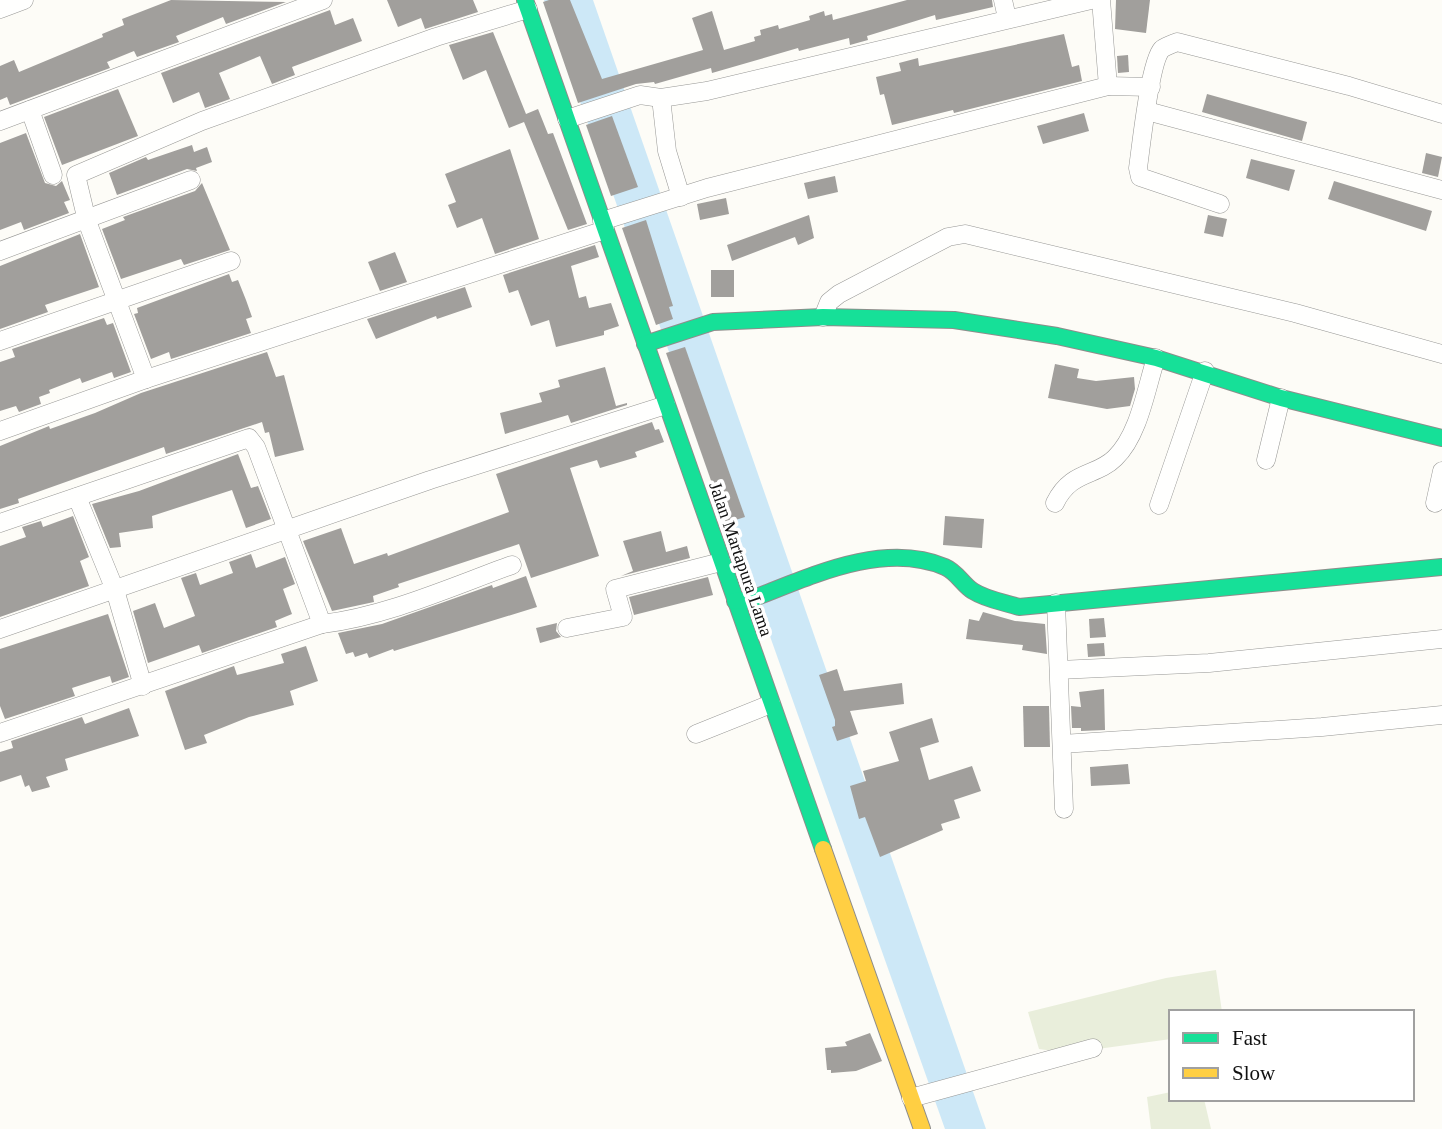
<svg xmlns="http://www.w3.org/2000/svg" width="1442" height="1129" font-family="'Times New Roman',serif">
<rect width="100%" height="100%" fill="#fdfcf7"/>
<!-- cemetery -->
<g fill="#e9eedb">
<polygon points="1216,970 1222,1012 1171,1012 1171,1039 1068,1053 1039,1049 1028,1012 1166,978"/>
<polygon points="1171,1092 1171,1099 1204,1099 1211,1129 1151,1129 1147,1097"/>
</g>
<!-- water -->
<polygon fill="#cde8f7" points="544,0 593,0 986,1129 945,1129"/>
<!-- building -->
<g fill="#a19f9c">
<polygon points="171,0 286,2 226,24 223,17 176,36 179,42 137,57 134,51 107,62 110,68 10,105 7,97 0,100 0,66 14,60 19,72 103,37 102,34 124,25 122,19"/>
<polygon points="387,0 473,0 478,12 425,29 421,18 398,27"/>
<polygon points="549,0 570,0 602,79 703,50 692,18 712,11 724,50 755,41 754,37 761,35 760,30 778,25 779,29 810,20 809,16 824,11 825,16 832,14 833,20 907,0 992,0 993,7 936,20 935,15 867,36 868,40 850,45 849,38 799,51 798,48 712,73 711,68 655,84 654,82 636,84 578,103 543,2"/>
<polygon points="1116,0 1150,0 1146,33 1115,29"/>
<polygon points="330,10 335,25 353,18 362,41 292,67 295,75 272,84 260,56 219,73 230,99 205,108 199,92 173,103 161,73"/>
<polygon points="493,32 526,114 538,109 548,134 553,133 587,224 568,230 524,122 509,128 486,70 463,80 449,45"/>
<polygon points="1064,34 1072,67 1079,65 1082,81 954,113 953,110 892,125 884,94 880,95 876,77 901,71 899,63 918,58 919,66"/>
<polygon points="1128,55 1129,72 1118,73 1117,56"/>
<polygon points="118,89 138,136 62,165 44,117"/>
<polygon points="1207,94 1307,122 1302,141 1202,112"/>
<polygon points="1084,113 1089,131 1043,144 1037,126"/>
<polygon points="612,116 638,187 611,196 586,125"/>
<polygon points="26,133 45,183 56,186 62,181 70,200 64,202 69,213 24,230 21,222 0,230 0,143"/>
<polygon points="192,145 194,152 207,147 212,162 196,168 197,171 187,169 117,195 109,173 146,157 148,160"/>
<polygon points="510,149 539,239 495,254 482,218 457,228 448,205 456,202 445,174"/>
<polygon points="1426,153 1442,157 1438,177 1422,173"/>
<polygon points="1251,159 1295,170 1289,191 1246,178"/>
<polygon points="835,176 838,192 808,199 804,183"/>
<polygon points="1334,181 1432,211 1426,231 1328,199"/>
<polygon points="202,183 230,250 184,265 181,259 121,279 102,229 125,220 123,217 195,191"/>
<polygon points="726,198 729,214 700,220 697,204"/>
<polygon points="809,215 814,238 798,245 795,237 732,261 727,245"/>
<polygon points="1208,215 1227,219 1223,237 1204,233"/>
<polygon points="646,220 673,306 669,307 673,319 656,325 622,228"/>
<polygon points="80,234 99,287 45,305 48,312 0,329 0,266"/>
<polygon points="595,245 599,257 571,266 579,298 586,296 589,308 611,303 619,326 604,331 604,335 556,347 549,320 531,326 518,290 509,293 503,275"/>
<polygon points="395,252 407,282 380,291 368,262"/>
<rect x="711" y="270" width="23" height="27"/>
<polygon points="229,274 232,282 238,280 246,300 252,317 246,319 251,333 171,359 169,352 151,359 134,314 138,313 137,308"/>
<polygon points="465,287 472,307 437,319 436,316 376,339 367,319"/>
<polygon points="104,318 107,325 113,323 131,372 114,378 112,372 82,383 80,378 49,390 50,393 39,397 41,404 19,412 16,406 0,411 0,362 15,357 12,349"/>
<polygon points="685,347 745,517 726,523 666,353"/>
<polygon points="267,352 276,377 284,375 304,450 275,457 269,432 265,433 262,422 166,454 164,447 18,499 19,503 0,509 0,446 49,426 50,429 95,413 141,393"/>
<polygon points="1055,364 1079,369 1077,378 1096,381 1134,377 1135,389 1130,406 1107,409 1048,398"/>
<polygon points="605,367 616,406 627,403 627,405 571,423 568,415 505,434 500,413 542,402 539,393 560,387 558,380"/>
<polygon points="652,422 655,430 659,429 664,442 635,452 637,457 600,468 597,460 570,468 599,556 531,578 519,544 398,584 399,587 373,596 374,602 332,611 303,541 341,528 354,564 387,553 388,556 509,512 496,474"/>
<polygon points="238,454 251,488 258,486 271,519 246,528 232,490 152,516 153,528 119,533 121,547 110,548 92,504 139,491"/>
<polygon points="73,516 89,557 80,561 89,586 0,617 0,546 26,537 22,527 41,521 43,527"/>
<polygon points="945,516 984,519 982,548 943,545"/>
<polygon points="661,531 666,552 687,546 690,558 621,576 633,571 623,541"/>
<polygon points="251,554 256,568 285,557 295,584 283,589 292,614 275,621 277,627 202,653 199,645 148,663 133,611 155,603 164,628 195,616 181,578 196,573 200,585 233,573 229,562"/>
<polygon points="526,576 537,607 394,651 393,649 369,658 367,653 355,657 353,652 346,654 338,633 382,624 492,585 493,588"/>
<polygon points="708,577 713,595 634,615 629,597"/>
<polygon points="983,612 1015,621 1045,624 1047,654 1022,650 1023,645 966,639 969,619 979,621"/>
<polygon points="108,614 129,677 112,683 110,676 100,679 72,688 75,696 5,719 0,706 0,649"/>
<polygon points="1104,618 1106,637 1090,638 1089,619"/>
<polygon points="557,623 556,631 561,637 540,643 536,628"/>
<polygon points="1104,643 1105,656 1088,657 1087,644"/>
<polygon points="306,646 318,681 290,691 294,705 249,717 204,735 207,743 185,750 165,691 234,666 237,675 284,663 281,654"/>
<polygon points="837,669 844,691 902,683 904,704 850,711 858,734 837,741 832,727 835,726 835,720 819,675"/>
<polygon points="1104,689 1105,730 1081,731 1081,728 1072,728 1071,706 1081,707 1079,692"/>
<polygon points="1023,706 1049,706 1050,747 1024,747"/>
<polygon points="129,708 139,736 65,759 68,770 46,777 50,787 32,792 29,785 25,787 21,775 0,782 0,752 13,748 11,741 82,717 85,724"/>
<polygon points="932,718 939,742 920,748 929,780 972,766 981,791 954,800 960,818 941,824 943,830 880,857 865,817 859,819 850,786 866,781 863,771 899,761 889,732"/>
<polygon points="1128,764 1130,784 1091,786 1090,767"/>
<polygon points="870,1033 882,1061 856,1071 831,1073 831,1070 827,1070 825,1048 847,1046 845,1042"/>
</g>
<g fill="none" stroke-linecap="round" stroke-linejoin="round">
<!-- street casing -->
<g stroke="#979795" stroke-width="19">
<g id="street">
<polyline points="1003,0 1007,18"/>
<polyline points="1101,0 1108,86"/>
<polyline points="0,9 24,0"/>
<polyline points="661,98 667,151 681,197"/>
<polyline points="30,110 53,175"/>
<polyline points="1147,111 1442,190"/>
<polyline points="567,119 640,95 661,98 707,91 1091,0"/>
<polyline points="0,121 323,0"/>
<path d="M1220 204 1140 177 1138 168C1141 147 1150 61 1162 49 1166 46 1172 44 1177 42L1349 86 1442 114"/>
<polyline points="602,221 707,188 1108,86 1151,87"/>
<polyline points="0,251 191,180"/>
<polyline points="823,317 829,302 839,294 948,237 965,234 1295,313 1442,354"/>
<polyline points="0,341 231,261"/>
<polyline points="146,379 87,221 76,175 202,121 436,37 528,9"/>
<polyline points="0,431 146,379 605,230"/>
<polyline points="1266,460 1281,398"/>
<polyline points="77,497 115,590 143,686"/>
<path d="M1055 503C1071 470 1096 477 1115 458 1139 435 1146 389 1156 358"/>
<polyline points="1435,503 1442,471"/>
<polyline points="1159,505 1205,371"/>
<polyline points="0,523 249,438 256,447 322,624"/>
<polyline points="1056,603 1064,809"/>
<polyline points="567,628 623,617 615,589 721,562"/>
<polyline points="0,629 430,480 666,405"/>
<polyline points="1059,670 1209,663 1442,639"/>
<path d="M0 733 322 624C387 616 451 587 512 565"/>
<polyline points="696,734 771,704"/>
<polyline points="1062,744 1322,727 1442,715"/>
<polyline points="911,1098 1093,1048"/>
</g>
</g>
<!-- fast casing -->
<g stroke="#8e8d8b" stroke-width="18">
<g id="fast">
<polyline points="525,0 823,849"/>
<polyline points="645,344 713,322 823,317 954,320 1057,336 1156,358 1281,398 1442,438"/>
<path d="M735 601 749 600C807 578 883 540 945 567 957 572 963 585 973 591 987 600 1004 602 1019 607L1442 567"/>
</g>
</g>
<!-- slow casing -->
<g stroke="#8e8d8b" stroke-width="18">
<polyline id="slow" points="823,849 922,1129"/>
</g>
<!-- street -->
<use href="#street" stroke="#fffffe" stroke-width="18"/>
<!-- fast -->
<use href="#fast" stroke="#16e098" stroke-width="16"/>
<!-- slow -->
<use href="#slow" stroke="#ffcf43" stroke-width="16"/>
</g>
<g text-anchor="middle" stroke-width="7" stroke-linejoin="round" paint-order="stroke">
<!-- street labels -->
<g font-size="18" fill="#111" stroke="#fff">
<text transform="translate(741 559) rotate(71)" y="6">Jalan Martapura Lama</text>
</g>
</g>
<!-- legend -->
<rect x="1169" y="1010" width="245" height="91" fill="#ffffff" stroke="#a0a0a0" stroke-width="2"/>
<rect x="1183" y="1033" width="35" height="10" fill="#16e098" stroke="#a0a0a0" stroke-width="2"/>
<text x="1232" y="1045" font-size="21" fill="#111111">Fast</text>
<rect x="1183" y="1068" width="35" height="10" fill="#ffcf43" stroke="#a0a0a0" stroke-width="2"/>
<text x="1232" y="1080" font-size="21" fill="#111111">Slow</text>
</svg>
